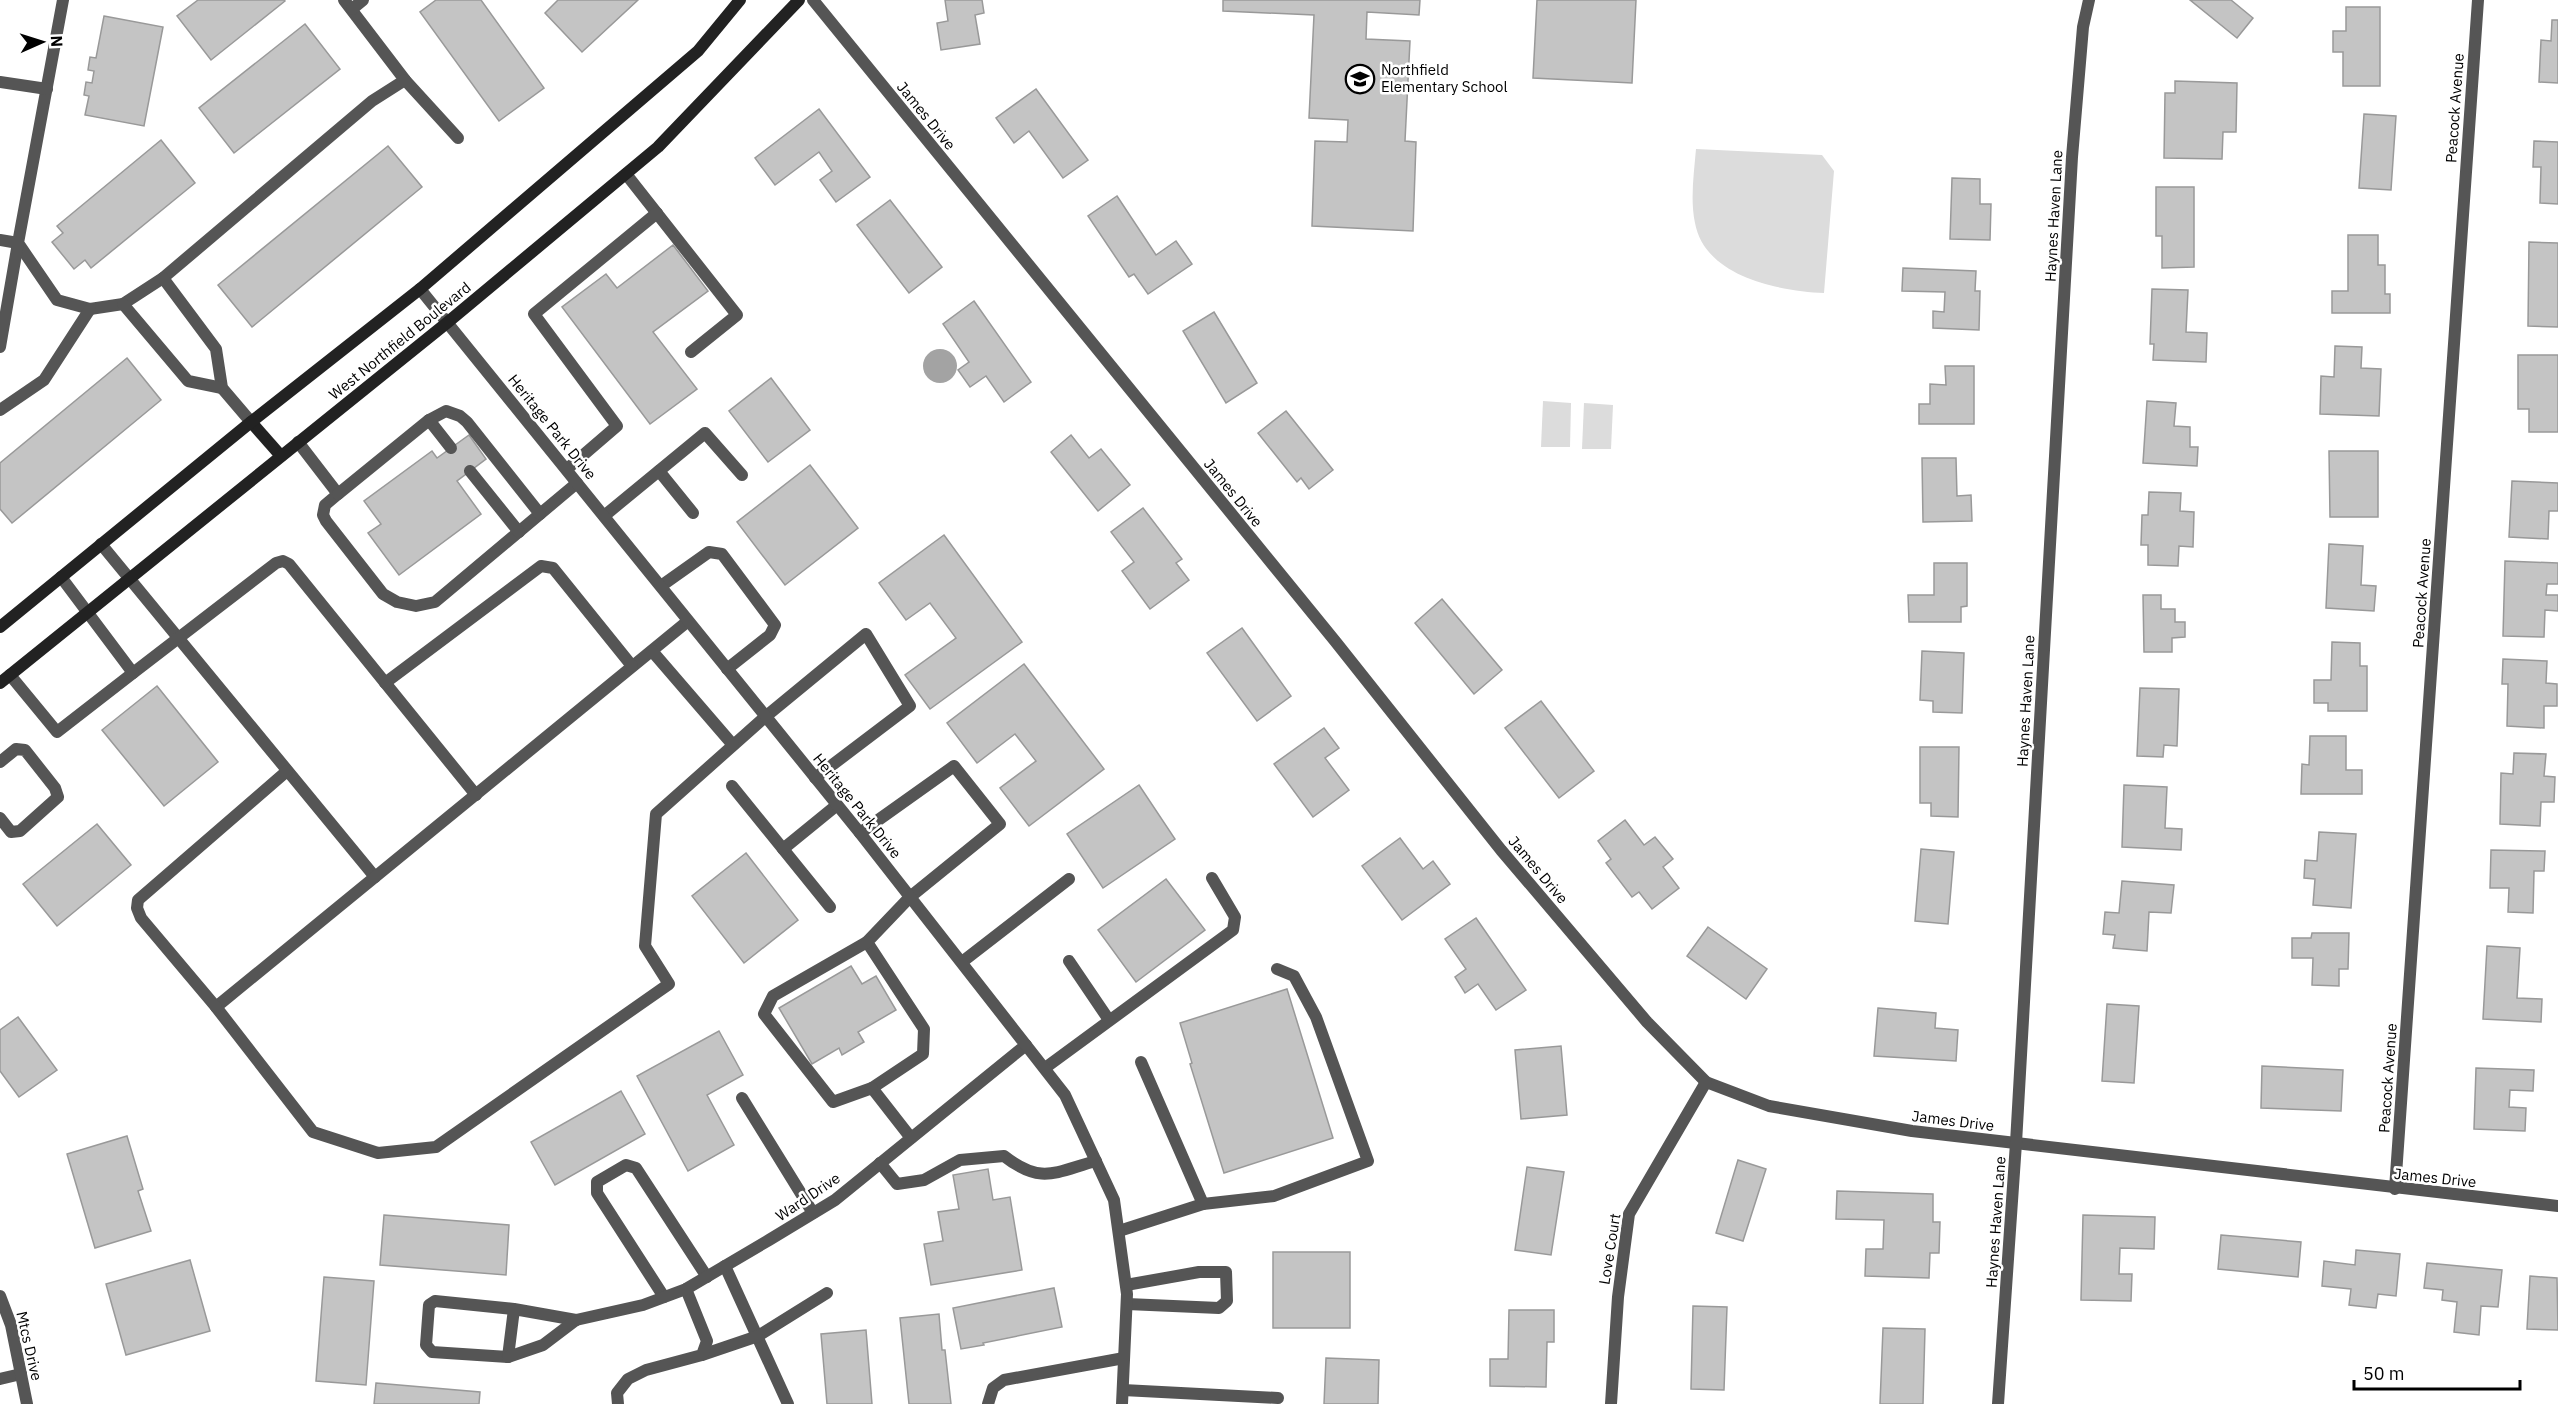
<svg xmlns="http://www.w3.org/2000/svg" width="2558" height="1404" font-family="'IBM Plex Sans',sans-serif">
<rect width="100%" height="100%" fill="#fff"/>
<!-- green -->
<g fill="#dcdcdc">
<path d="M1696 149 1822 155 1834 171 1824 293C1779 291 1705 277 1695 223 1690 200 1694 173 1696 149Z"/>
<polygon points="1543,401 1571,403 1570,447 1541,447"/>
<polygon points="1584,403 1613,405 1611,449 1582,449"/>
</g>
<!-- water -->
<circle fill="#a3a3a3" cx="940" cy="366" r="17"/>
<!-- building -->
<g fill="#c4c4c4" stroke="#999" stroke-width="1.5">
<polygon points="198,0 284,0 285,1 211,60 177,16"/>
<polygon points="436,0 481,0 544,88 499,121 420,12"/>
<polygon points="558,0 638,0 582,52 545,13"/>
<polygon points="945,0 982,0 984,13 975,15 980,44 941,50 937,23 948,21"/>
<polygon points="1223,0 1420,0 1419,15 1367,12 1366,39 1410,41 1405,141 1416,142 1413,231 1312,226 1315,141 1347,142 1348,120 1309,118 1314,15 1223,11"/>
<polygon points="1537,0 1636,0 1632,83 1533,78"/>
<polygon points="2190,0 2231,0 2253,18 2237,38"/>
<polygon points="2346,7 2380,7 2380,86 2343,86 2343,52 2333,52 2333,31 2346,31"/>
<polygon points="104,16 163,27 144,126 85,115 89,96 84,95 86,82 92,83 94,71 88,70 90,57 96,58"/>
<polygon points="2552,20 2558,20 2558,83 2539,82 2541,40 2551,41"/>
<polygon points="305,24 340,69 234,153 199,108"/>
<polygon points="2175,81 2237,83 2236,132 2223,132 2222,159 2164,158 2165,93 2175,93"/>
<polygon points="1036,89 1088,160 1063,178 1029,131 1014,143 996,118"/>
<polygon points="819,109 870,177 836,202 820,180 832,171 819,152 775,185 755,158"/>
<polygon points="2364,114 2396,116 2391,190 2359,188"/>
<polygon points="161,140 195,183 91,268 85,260 74,269 52,242 63,233 57,226"/>
<polygon points="2534,141 2558,142 2558,204 2540,203 2541,167 2533,167"/>
<polygon points="388,146 422,187 252,327 218,285"/>
<polygon points="1952,178 1980,179 1980,204 1991,204 1990,240 1950,239"/>
<polygon points="2156,187 2194,187 2194,267 2162,268 2162,236 2156,236"/>
<polygon points="1117,196 1156,255 1176,241 1192,264 1148,294 1134,274 1129,277 1088,216"/>
<polygon points="890,200 942,267 909,293 857,225"/>
<polygon points="2348,235 2378,235 2378,265 2385,265 2385,294 2390,294 2390,313 2332,313 2332,291 2348,291"/>
<polygon points="2529,242 2558,243 2558,327 2528,326"/>
<polygon points="673,245 708,291 653,332 697,389 650,424 562,307 606,274 617,288"/>
<polygon points="1903,268 1976,271 1975,291 1980,291 1979,330 1933,328 1933,311 1944,312 1945,292 1902,291"/>
<polygon points="2152,289 2188,290 2186,332 2207,333 2206,362 2153,360 2154,344 2150,344"/>
<polygon points="974,301 1031,382 1004,402 986,376 970,387 958,370 969,362 943,324"/>
<polygon points="1214,312 1257,383 1226,403 1183,331"/>
<polygon points="2335,346 2362,347 2361,368 2381,369 2379,416 2320,414 2321,376 2334,377"/>
<polygon points="2518,355 2558,355 2558,432 2529,432 2529,409 2518,409"/>
<polygon points="127,358 161,400 12,523 0,509 0,463"/>
<polygon points="1945,366 1974,366 1974,424 1919,424 1919,404 1930,404 1930,384 1946,385"/>
<polygon points="771,378 810,430 768,462 729,411"/>
<polygon points="2147,401 2176,403 2174,426 2190,427 2190,447 2198,447 2197,466 2143,463"/>
<polygon points="1286,411 1333,470 1309,489 1301,478 1297,482 1258,433"/>
<polygon points="469,435 486,459 457,481 481,514 399,575 368,533 381,524 364,501 432,451 437,458"/>
<polygon points="1071,435 1089,458 1101,449 1130,485 1098,511 1051,452"/>
<polygon points="2329,451 2378,451 2378,517 2330,517"/>
<polygon points="1922,458 1956,458 1957,496 1971,495 1972,521 1923,522"/>
<polygon points="810,465 858,528 785,585 737,522"/>
<polygon points="2512,481 2558,483 2558,511 2549,511 2548,539 2509,537"/>
<polygon points="2149,492 2181,493 2180,511 2194,512 2193,547 2179,546 2178,566 2148,565 2148,545 2141,545 2142,515 2148,515"/>
<polygon points="1143,508 1182,559 1176,563 1189,580 1150,609 1122,571 1134,562 1111,532"/>
<polygon points="944,535 1022,642 930,709 905,675 956,638 930,603 906,620 879,583"/>
<polygon points="2329,544 2363,546 2361,585 2376,586 2374,611 2326,608"/>
<polygon points="2505,561 2558,563 2558,584 2547,584 2546,595 2558,595 2558,611 2545,610 2544,637 2503,636"/>
<polygon points="1934,563 1967,563 1967,606 1961,607 1961,622 1909,622 1908,595 1934,595"/>
<polygon points="2143,595 2161,595 2161,609 2175,609 2175,622 2185,622 2185,637 2172,638 2172,652 2144,652"/>
<polygon points="1442,599 1502,670 1474,694 1415,623"/>
<polygon points="1242,628 1291,696 1257,721 1207,653"/>
<polygon points="2332,642 2360,643 2360,666 2367,666 2367,711 2328,711 2328,703 2314,703 2314,680 2331,680"/>
<polygon points="1922,651 1964,653 1962,713 1933,712 1933,701 1920,700"/>
<polygon points="2503,659 2547,661 2546,683 2557,684 2557,706 2544,706 2544,728 2507,726 2508,684 2502,684"/>
<polygon points="1024,664 1104,769 1029,826 1000,788 1036,761 1015,734 977,763 947,723"/>
<polygon points="157,686 218,762 164,806 102,730"/>
<polygon points="2140,688 2179,689 2177,746 2164,745 2163,757 2137,756"/>
<polygon points="1541,701 1594,771 1559,798 1505,728"/>
<polygon points="1324,728 1339,748 1325,758 1349,790 1313,817 1274,764"/>
<polygon points="2310,736 2346,736 2346,770 2362,770 2362,794 2301,794 2302,764 2309,765"/>
<polygon points="1920,747 1959,747 1958,817 1931,816 1931,803 1920,803"/>
<polygon points="2514,753 2546,754 2544,776 2555,777 2554,802 2541,802 2540,826 2500,824 2501,773 2513,774"/>
<polygon points="1139,785 1175,839 1103,888 1067,834"/>
<polygon points="2124,785 2167,787 2165,828 2182,829 2181,850 2122,847"/>
<polygon points="1625,820 1644,845 1655,837 1673,859 1663,867 1679,888 1652,909 1639,892 1632,897 1606,863 1611,859 1598,841"/>
<polygon points="97,824 131,865 57,926 23,884"/>
<polygon points="2319,832 2356,834 2351,908 2313,905 2315,879 2304,878 2305,860 2317,861"/>
<polygon points="1400,838 1423,869 1433,861 1450,884 1402,920 1362,866"/>
<polygon points="1921,849 1954,852 1948,924 1915,921"/>
<polygon points="2491,850 2545,851 2544,871 2534,871 2533,913 2508,912 2509,888 2490,888"/>
<polygon points="746,853 798,920 744,963 692,896"/>
<polygon points="1166,879 1205,930 1136,982 1098,930"/>
<polygon points="2122,881 2174,885 2171,913 2149,912 2147,951 2113,948 2115,935 2103,934 2105,912 2119,913"/>
<polygon points="1476,918 1526,990 1496,1010 1478,984 1465,993 1455,977 1466,969 1445,939"/>
<polygon points="1708,927 1767,969 1746,999 1687,956"/>
<polygon points="2312,933 2349,933 2348,969 2339,969 2339,986 2312,985 2313,958 2292,958 2292,938 2311,938"/>
<polygon points="2487,946 2520,948 2517,998 2542,999 2541,1022 2483,1019"/>
<polygon points="851,966 862,984 876,976 896,1010 858,1032 864,1042 842,1055 839,1048 812,1064 779,1008"/>
<polygon points="1287,989 1333,1138 1224,1173 1190,1064 1192,1063 1180,1023"/>
<polygon points="2107,1004 2139,1006 2134,1083 2102,1081"/>
<polygon points="1878,1008 1936,1013 1935,1028 1958,1030 1956,1061 1874,1056"/>
<polygon points="18,1017 57,1070 19,1097 0,1071 0,1030"/>
<polygon points="719,1031 743,1075 707,1095 734,1145 688,1171 637,1076"/>
<polygon points="1561,1046 1567,1115 1521,1119 1515,1050"/>
<polygon points="2262,1066 2343,1070 2341,1111 2261,1108"/>
<polygon points="2476,1068 2534,1070 2533,1091 2510,1090 2509,1107 2526,1108 2525,1131 2474,1129"/>
<polygon points="621,1091 645,1134 555,1185 531,1142"/>
<polygon points="127,1136 143,1189 138,1191 151,1231 95,1248 67,1154"/>
<polygon points="1738,1160 1766,1169 1743,1241 1716,1233"/>
<polygon points="1527,1167 1564,1172 1551,1255 1515,1250"/>
<polygon points="988,1169 993,1200 1010,1197 1022,1270 931,1285 924,1244 943,1241 938,1212 959,1209 953,1175"/>
<polygon points="1837,1191 1933,1194 1933,1222 1940,1222 1939,1253 1930,1253 1929,1278 1865,1276 1866,1249 1883,1249 1884,1220 1836,1219"/>
<polygon points="384,1215 509,1225 506,1275 380,1265"/>
<polygon points="2083,1215 2155,1217 2154,1249 2120,1248 2119,1274 2132,1274 2131,1301 2081,1300"/>
<polygon points="2221,1235 2301,1242 2298,1277 2218,1269"/>
<polygon points="2356,1250 2400,1254 2396,1296 2378,1294 2376,1308 2349,1305 2351,1289 2322,1286 2324,1261 2355,1265"/>
<rect x="1273" y="1252" width="77" height="76"/>
<polygon points="190,1260 210,1331 126,1355 106,1284"/>
<polygon points="2427,1263 2502,1270 2498,1307 2481,1306 2479,1335 2454,1332 2457,1302 2442,1300 2443,1290 2424,1288"/>
<polygon points="2530,1276 2557,1278 2558,1330 2527,1329"/>
<polygon points="324,1277 374,1281 366,1385 316,1381"/>
<polygon points="1054,1288 1062,1327 983,1343 984,1345 961,1349 953,1308"/>
<polygon points="1693,1306 1727,1307 1724,1390 1691,1389"/>
<polygon points="1509,1310 1554,1310 1554,1342 1547,1342 1546,1387 1490,1386 1490,1359 1508,1359"/>
<polygon points="939,1314 942,1350 945,1350 951,1404 909,1404 900,1318"/>
<polygon points="1883,1328 1925,1329 1923,1404 1880,1404"/>
<polygon points="866,1330 872,1404 827,1404 821,1334"/>
<polygon points="1326,1358 1379,1360 1378,1404 1324,1404"/>
<polygon points="376,1383 480,1392 479,1404 374,1404"/>
</g>
<g fill="none" stroke-linecap="round" stroke-linejoin="round">
<!-- service -->
<g stroke="#555" stroke-width="12">
<polyline points="63,0 18,243 57,300 90,309 123,304 163,278 372,101 405,80 344,0"/>
<polyline points="352,9 363,0"/>
<polyline points="405,80 458,138"/>
<polyline points="0,82 47,89"/>
<polyline points="626,174 737,315 691,352"/>
<polyline points="0,240 18,243 0,347"/>
<polyline points="163,278 216,349 222,388 251,422"/>
<polyline points="123,304 188,381 222,388"/>
<polyline points="0,410 44,380 90,309"/>
<polyline points="429,420 451,448"/>
<polyline points="298,442 338,494 325,505 323,515 326,521 383,594 397,602 416,606 435,602 577,483"/>
<polyline points="567,469 617,426 534,314 657,213"/>
<polyline points="470,471 519,532"/>
<polyline points="659,471 693,513"/>
<polyline points="338,494 429,420 446,411 460,416 467,422 540,514"/>
<polyline points="604,516 705,433 742,475"/>
<polyline points="101,544 375,877"/>
<polyline points="61,577 133,673 276,563 283,561 289,564 476,795"/>
<polyline points="661,586 709,552 722,554 775,625 770,635 727,669"/>
<polyline points="688,621 216,1007 313,1132 378,1153 436,1147 669,984 645,946 656,814 765,717 866,634 910,706 815,778"/>
<polyline points="652,651 733,745"/>
<polyline points="10,675 57,732 133,673"/>
<polyline points="385,683 541,566 553,568 632,666"/>
<polyline points="0,762 16,749 25,750 55,788 58,797 20,831 11,832 0,818"/>
<polyline points="732,786 830,907"/>
<polyline points="860,833 954,766 1000,824 910,897 867,942 924,1029 923,1054 872,1088 911,1138"/>
<polyline points="783,849 837,805"/>
<polyline points="867,942 773,996 764,1014 833,1102 872,1088"/>
<polyline points="1069,961 1109,1020"/>
<polyline points="962,962 1069,879"/>
<polyline points="216,1007 141,918 137,908 138,900 287,771"/>
<polyline points="1141,1062 1203,1204"/>
<polyline points="1045,1068 1233,930 1235,917 1212,878"/>
<polyline points="742,1098 813,1213"/>
<path d="M880 1163 897 1184 924 1180 960 1160 1004 1156C1041 1185 1055 1172 1096 1161"/>
<polyline points="1119,1231 1203,1204 1274,1196 1368,1161 1316,1017 1294,976 1277,969"/>
<polyline points="725,1266 788,1404"/>
<polyline points="1126,1285 1199,1272 1226,1272 1227,1301 1219,1308 1127,1304"/>
<polyline points="664,1297 597,1193 597,1182 626,1165 636,1168 707,1277"/>
<polyline points="514,1309 508,1357 432,1352 426,1345 429,1305 435,1301 514,1309 576,1320"/>
<polyline points="702,1355 758,1336 827,1293"/>
<polyline points="508,1357 543,1345 576,1320"/>
<polyline points="0,1379 21,1374"/>
<polyline points="1123,1390 1278,1398"/>
<polyline points="618,1404 617,1393 628,1379 646,1370 702,1355 707,1341 686,1289"/>
<polyline points="988,1404 993,1388 1004,1380 1124,1358"/>
</g>
<!-- minor -->
<g stroke="#555" stroke-width="12">
<polyline points="813,0 1335,641 1501,850 1647,1022 1706,1082 1769,1106 1912,1131 2558,1206"/>
<polyline points="2395,1189 2478,0"/>
<polyline points="0,1296 11,1325 27,1404"/>
<polyline points="576,1320 643,1305 686,1289 769,1240 835,1200 1026,1045"/>
<polyline points="1611,1404 1618,1297 1629,1214 1706,1082"/>
<polyline points="1998,1404 2016,1143 2072,157 2083,27 2089,0"/>
</g>
<!-- tertiary -->
<polyline stroke="#555" stroke-width="12" points="420,289 860,833 1065,1095 1114,1200 1127,1294 1122,1404"/>
<!-- secondary -->
<g stroke="#222" stroke-width="12">
<polyline points="251,422 281,456"/>
<polyline points="0,627 251,422 420,289 698,51 740,0"/>
<polyline points="0,683 448,322 658,147 799,0"/>
</g>
</g>
<!-- icons -->
<defs>
<g id="school-ring" transform="scale(1.5)"><circle r="9.5" fill="#fff" stroke="#000" stroke-width="1.5"/><path d="M0-5L7-2L0 1L-7-2ZM-4 1L0 2.5L4 1V4Q0 6-4 4Z" fill="#000"/></g>
</defs>
<g fill-rule="evenodd">
<use href="#school-ring" x="1360" y="79"/>
</g>
<g text-anchor="middle" stroke-width="5" stroke-linejoin="round" paint-order="stroke">
<!-- poi labels -->
<g font-size="15" fill="#000" stroke="#fff" text-anchor="start">
<text x="1381" y="75">Northfield<tspan x="1381" dy="17">Elementary School</tspan></text>
</g>
<!-- street labels -->
<g font-size="15" fill="#000" stroke="#fff">
<text transform="translate(2455 108) rotate(-86)" y="5">Peacock Avenue</text>
<text transform="translate(926 116) rotate(51)" y="5">James Drive</text>
<text transform="translate(2054 216) rotate(-87)" y="5">Haynes Haven Lane</text>
<text transform="translate(400 341) rotate(-39)" y="5">West Northfield Boulevard</text>
<text transform="translate(552 427) rotate(51)" y="5">Heritage Park Drive</text>
<text transform="translate(1233 493) rotate(51)" y="5">James Drive</text>
<text transform="translate(2422 593) rotate(-86)" y="5">Peacock Avenue</text>
<text transform="translate(2026 701) rotate(-87)" y="5">Haynes Haven Lane</text>
<text transform="translate(857 806) rotate(51)" y="5">Heritage Park Drive</text>
<text transform="translate(1538 870) rotate(50)" y="5">James Drive</text>
<text transform="translate(2388 1078) rotate(-86)" y="5">Peacock Avenue</text>
<text transform="translate(1953 1121) rotate(7)" y="5">James Drive</text>
<text transform="translate(2435 1178) rotate(6)" y="5">James Drive</text>
<text transform="translate(808 1197) rotate(-34)" y="5">Ward Drive</text>
<text transform="translate(1996 1222) rotate(-86)" y="5">Haynes Haven Lane</text>
<text transform="translate(1610 1249) rotate(-81)" y="5">Love Court</text>
<text transform="translate(29 1346) rotate(77)" y="5">Mtcs Drive</text>
</g>
</g>
<!-- north arrow -->
<g transform="translate(42 42) rotate(87)" stroke="#ffffff" stroke-width="4.5" paint-order="stroke">
<path d="M0-4.5L10 22L0 15L-10 22Z" fill="#000000"/>
<text y="-9" font-size="16" font-weight="bold" text-anchor="middle" fill="#000000">N</text>
</g>
<!-- scale -->
<path d="M2354 1380v9h166v-9" fill="none" stroke="#000000" stroke-width="3"/>
<text x="2363" y="1380" font-size="18" fill="#000000" stroke="#ffffff" stroke-width="4.5" paint-order="stroke">50 m</text>
</svg>
